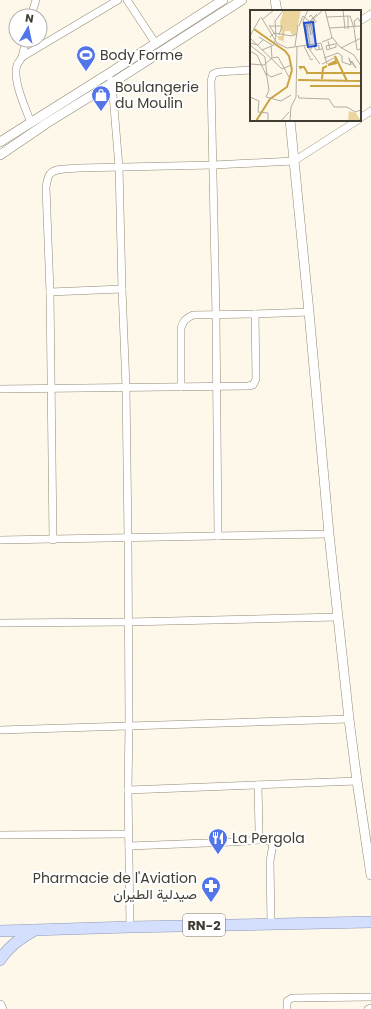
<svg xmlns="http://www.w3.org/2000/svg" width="371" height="1009" font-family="Poppins,Vazirmatn,sans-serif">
<rect width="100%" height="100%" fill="#fef8ea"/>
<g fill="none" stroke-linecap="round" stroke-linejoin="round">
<!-- minor casing -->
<g stroke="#928974" stroke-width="8">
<g id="minor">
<polyline points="127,0 156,44"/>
<polyline points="31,16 36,0"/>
<polyline points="360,21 371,14"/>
<polyline points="22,57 26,40"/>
<polyline points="111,80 112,83 119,167 122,289 126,387 128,538 129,726 128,790 130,927"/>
<polyline points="360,118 371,111"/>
<path d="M31 123C26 109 12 80 17 65 18 62 21 60 22 57L118 0"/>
<polyline points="50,292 122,289"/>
<path d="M181 387V328C183 321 186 318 193 315L255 314 309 312"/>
<polyline points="0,389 248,386 253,385 256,379 255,314"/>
<polyline points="218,536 216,315 211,81 213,74 218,72 251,70"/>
<polyline points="0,540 329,534"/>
<path d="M53 540 50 292 46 187C47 183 47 178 50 174 56 167 71 169 79 168L213 165 294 161 358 120"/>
<polyline points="0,623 128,622 338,617"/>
<polyline points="0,730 349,719"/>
<polyline points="128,790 357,781"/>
<polyline points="0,835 128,834"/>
<path d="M258 840C264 839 269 840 273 844L270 861 271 924"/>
<polyline points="129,846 232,842 258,840 259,831 258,785"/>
<polyline points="287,1009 287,1001 292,998 371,997"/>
<polyline points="368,1009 371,1008"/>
</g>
</g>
<!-- tertiary casing -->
<g stroke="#928974" stroke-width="10">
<g id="tertiary">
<polyline points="275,0 277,11"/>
<polyline points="290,120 309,312 329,534 349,719 357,781 371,875"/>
<polyline points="0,142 108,74 223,0"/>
<polyline points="0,155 47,123 112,83 242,0"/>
<polyline points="0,1005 2,1009"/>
</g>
</g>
<!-- primary casing -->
<g stroke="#8e99b6" stroke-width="12">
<g id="primary">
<polyline points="0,931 130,927 371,922"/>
<path d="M0 960C9 946 21 938 35 930"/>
</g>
</g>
<!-- minor -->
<use href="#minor" stroke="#fff" stroke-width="7"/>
<!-- tertiary -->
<use href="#tertiary" stroke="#fff" stroke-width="9"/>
<!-- primary -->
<use href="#primary" stroke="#d4dffd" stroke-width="11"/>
</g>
<!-- icons -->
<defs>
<g id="stadium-pin" transform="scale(1)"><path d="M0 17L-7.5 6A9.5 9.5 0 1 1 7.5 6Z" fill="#5375ea" stroke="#fff"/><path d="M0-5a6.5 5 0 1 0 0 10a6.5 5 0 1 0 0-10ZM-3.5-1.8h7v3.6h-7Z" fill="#fff"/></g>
<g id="shop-pin" transform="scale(1)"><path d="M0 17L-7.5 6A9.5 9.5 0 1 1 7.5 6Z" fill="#5375ea" stroke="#fff"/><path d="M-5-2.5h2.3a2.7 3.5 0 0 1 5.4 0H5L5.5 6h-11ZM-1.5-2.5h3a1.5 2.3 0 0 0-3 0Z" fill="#fff"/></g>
<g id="restaurant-pin" transform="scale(1)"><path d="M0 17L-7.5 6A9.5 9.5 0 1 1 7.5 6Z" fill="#5375ea" stroke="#fff"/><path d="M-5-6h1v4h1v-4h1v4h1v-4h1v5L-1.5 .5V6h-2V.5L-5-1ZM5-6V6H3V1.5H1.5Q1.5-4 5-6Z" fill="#fff"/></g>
<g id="pharmacy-pin" transform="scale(1)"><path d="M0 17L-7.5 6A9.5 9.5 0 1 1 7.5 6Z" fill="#5375ea" stroke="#fff"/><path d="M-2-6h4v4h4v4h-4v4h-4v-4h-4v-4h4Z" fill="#fff"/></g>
</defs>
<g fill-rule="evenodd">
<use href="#stadium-pin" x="86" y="55"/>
<use href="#shop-pin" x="101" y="95"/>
<use href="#restaurant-pin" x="218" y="838"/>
<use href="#pharmacy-pin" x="211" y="886"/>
</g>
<g text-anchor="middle" stroke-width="4" stroke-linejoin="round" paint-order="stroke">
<!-- shield labels -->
<rect fill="#fff" stroke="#7a7770" stroke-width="1" x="183" y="914" width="42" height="22" rx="3"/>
<g font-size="13" font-weight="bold" fill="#413d33">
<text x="204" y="930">RN-2</text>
</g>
<!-- poi labels -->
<g font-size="14" fill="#413d33" stroke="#fff" text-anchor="start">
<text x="100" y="60">Body Forme</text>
<text x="115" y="92">Boulangerie<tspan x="115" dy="16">du Moulin</tspan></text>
<text x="232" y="843">La Pergola</text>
<text x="197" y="883" text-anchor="end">Pharmacie de l'Aviation<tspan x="197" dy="16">صيدلية الطيران</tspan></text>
</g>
</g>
<!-- overview -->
<g transform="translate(250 10)">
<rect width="111" height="111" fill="#fef8ea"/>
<path d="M99 101 106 103 111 111H98Z" fill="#ecd49e"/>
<path d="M34 0H51L46 24 42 25 40 21H35L33 35V31L29 30 27 26H32L30 12Z" fill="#ecd49e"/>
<path fill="none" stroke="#cba442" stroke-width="2" d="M4 19 35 41 39 46 42 60M86 50 85 46 97 71M86 51 78 55 87 53M51 59 50 57H54L57 62M56 63H111M72 69 73 58 77 56M48 70 111 71M60 76H111M6 111 20 89 37 77 42 60"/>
<path fill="none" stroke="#b2ada1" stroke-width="1" d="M58 0 53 11 57 36 70 54M93 0 95 19M98 6V19M11 7 27 33 37 38 71 33M77 7 100 6 104 18M13 9 24 0M19 15 26 26 25 11 33 1M20 16H32L29 25M49 16 53 6 60 12 66 35 61 37V40M55 16 67 4M57 16 60 35M105 16 104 11 108 8 111 13M55 17 73 0M80 18 111 16M104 18 107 40 110 39M61 25 59 14 65 10M0 26 10 8M57 26 56 17 66 12 61 5 59 7M9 27 22 35M20 27 24 23 42 26 47 24M82 27 90 37 104 45 111 56M0 28 32 59 41 55M78 31 80 39 86 37V33M72 32 82 28 75 0M0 33 8 35 13 30M71 33 77 54M0 35 15 47 17 66M21 36 22 48M45 36 48 15M54 36 61 50 63 49M91 38 111 28M69 39V35L64 36 66 40 72 39M80 39 77 40 76 36 85 34M12 40 24 35 26 26M0 41 7 45 17 67 19 80 16 87 31 91 41 85M74 48 88 43 92 46V52L101 55 99 48V49L101 52 106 58 102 51 101 52M0 54 14 55 22 48 28 47 39 67M72 54 84 48M16 63 21 67 32 63M48 85 49 88 79 89 84 97H97L105 102 111 100M0 87 9 91 8 102 18 103V111M31 111 39 102M40 111 41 97 46 87 47 37"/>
<path fill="#1d4ed8" fill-opacity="0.15" stroke="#1d4ed8" stroke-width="2" d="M63 12 66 36 58 37 54 13Z"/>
<rect width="111" height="111" fill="none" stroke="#413d33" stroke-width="2"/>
</g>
<!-- north arrow -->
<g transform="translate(28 28) rotate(9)"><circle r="19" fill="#ffffff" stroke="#b3b1ad"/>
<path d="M0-3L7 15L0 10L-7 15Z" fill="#5375ea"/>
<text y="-6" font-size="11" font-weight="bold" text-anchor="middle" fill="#413d33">N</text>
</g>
</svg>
